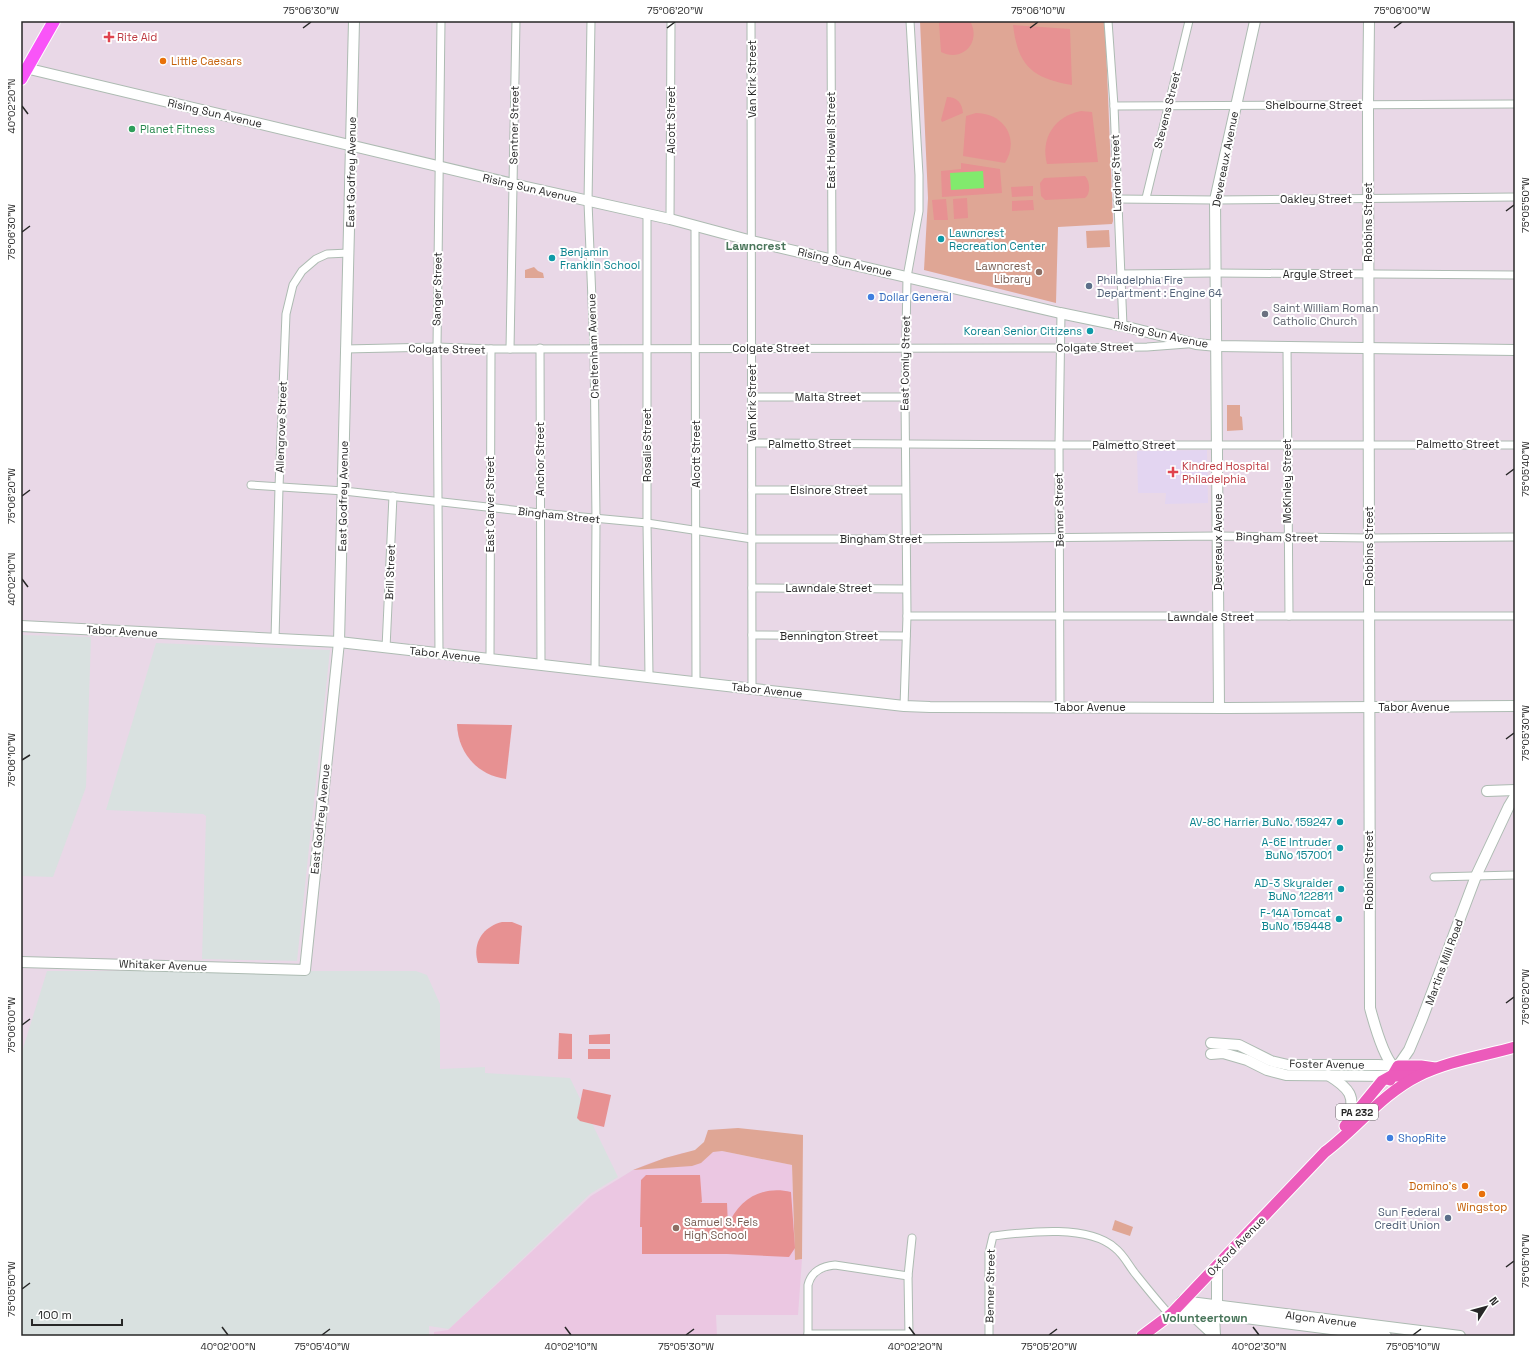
<svg xmlns="http://www.w3.org/2000/svg" width="1536" height="1357" font-family="'Space Grotesk',sans-serif">
<rect width="100%" height="100%" fill="#e9d8e7"/>
<!-- industrial -->
<g fill="#d9e1e0">
<polygon points="21,635 91,637 86,787 53,877 21,876"/>
<polygon points="156,643 330,650 297,961 202,959 206,816 203,814 106,810"/>
<polygon points="47,971 416,971 427,975 440,1004 440,1069 485,1067 485,1073 570,1078 618,1177 590,1194 449,1329 429,1326 429,1336 21,1336 21,1055"/>
</g>
<!-- education -->
<polygon fill="#ebc7e2" points="722,1151 792,1165 795,1260 802,1259 798,1315 716,1315 717,1336 434,1336 434,1332 448,1330 591,1196 633,1170 650,1163 682,1153"/>
<!-- medical -->
<polygon fill="#e3d5f1" points="1207,450 1208,503 1165,504 1166,493 1138,493 1137,451"/>
<!-- green -->
<g fill="#dfa695">
<polygon points="920,21 1105,21 1113,221 1112,224 1058,227 1056,303 924,270 928,198"/>
<polygon points="1109,230 1110,247 1087,248 1086,231"/>
<polygon points="534,267 538,271 543,273 544,278 525,278 525,270"/>
<polygon points="1227,405 1240,405 1240,416 1242,417 1243,430 1227,431"/>
<polygon points="738,1128 803,1135 802,1259 795,1260 792,1165 722,1151 713,1152 701,1163 692,1166 633,1170 665,1158 695,1150 704,1142 708,1130"/>
<polygon points="1115,1220 1133,1227 1130,1236 1112,1230"/>
</g>
<!-- pitch -->
<g fill="#e79192">
<path d="M942 21H970C982 42 962 63 941 52L939 23Z"/>
<path d="M1013 25 1070 29 1072 85C1032 78 1018 66 1013 25Z"/>
<path d="M947 97C957 97 962 103 963 113L942 122 941 120Z"/>
<path d="M1081 111 1092 112 1098 162 1047 164C1040 138 1055 116 1081 111Z"/>
<path d="M976 113C1004 113 1020 139 1005 163L963 156 966 116Z"/>
<polygon points="961,163 1000,169 1002,193 942,197 941,171 961,169"/>
<path d="M1085 176C1090 181 1091 194 1085 198L1045 200 1041 196 1040 183 1044 178Z"/>
<polygon points="1033,186 1033,196 1012,197 1011,187"/>
<polygon points="967,198 968,218 954,219 953,199"/>
<polygon points="946,199 948,220 934,220 932,200"/>
<polygon points="1033,200 1034,210 1012,211 1012,201"/>
<path d="M457 724 512 725 506 779C477 775 458 753 457 724Z"/>
<path d="M502 922H512L522 926 519 964 478 963C472 944 482 927 502 922Z"/>
<polygon points="559,1033 572,1034 572,1059 558,1059"/>
<polygon points="610,1034 610,1044 589,1044 589,1035"/>
<rect x="588" y="1049" width="22" height="10"/>
<polygon points="583,1089 611,1095 604,1127 580,1121 577,1118"/>
<path d="M646 1175H700L702 1202 700 1203H727L728 1226C738 1199 763 1185 791 1192L795 1248 789 1257 727 1254H642V1227H640L641 1180Z"/>
</g>
<!-- water -->
<polygon fill="#81ea6d" points="983,171 984,188 951,190 950,173"/>
<g fill="none" stroke-linecap="round" stroke-linejoin="round">
<!-- street casing -->
<g stroke="#adbbb2" stroke-width="9">
<g id="street">
<polyline points="591,21 588,202 594,349 596,519 595,671"/>
<polyline points="751,21 752,688"/>
<polyline points="831,21 832,258"/>
<polyline points="1108,21 1114,106 1123,326"/>
<polyline points="1114,106 1515,104"/>
<polyline points="1146,198 1189,21"/>
<polyline points="1117,199 1215,200 1515,197"/>
<polyline points="647,214 647,523 649,676"/>
<polyline points="670,219 671,21"/>
<polyline points="695,226 696,682"/>
<polyline points="1121,274 1215,273 1515,275"/>
<polyline points="1287,347 1289,616"/>
<polyline points="540,348 541,665"/>
<polyline points="345,349 437,347 491,349 1060,348 1147,347 1187,344"/>
<polyline points="510,349 516,21"/>
<polyline points="752,397 905,397"/>
<polyline points="752,443 1059,445 1515,445"/>
<polyline points="251,485 344,491 540,513 647,523 752,539 905,539 1218,536 1369,538 1515,537"/>
<polyline points="752,490 905,490"/>
<polyline points="752,588 906,589"/>
<polyline points="907,616 1515,616"/>
<polyline points="752,635 906,636"/>
<polyline points="275,639 279,487 286,314 293,285 302,271 316,259 327,254 349,253"/>
<polyline points="386,648 393,496"/>
<polyline points="439,653 437,347 441,21"/>
<polyline points="490,659 491,349"/>
<polyline points="904,706 907,616 905,397 907,277 919,211 919,175 910,21"/>
<polyline points="1060,707 1059,445 1061,313"/>
<polyline points="1434,877 1515,875"/>
<polyline points="808,1334 909,1334"/>
<path d="M808 1336V1285C811 1272 822 1266 835 1265L908 1276"/>
<polyline points="909,1336 908,1276 912,1238"/>
<path d="M989 1336V1253L993 1236C1027 1232 1088 1224 1115 1248 1123 1254 1128 1264 1134 1272 1146 1287 1157 1301 1170 1315"/>
</g>
</g>
<!-- secondary casing -->
<g stroke="#adbbb2" stroke-width="12">
<g id="secondary">
<path d="M1369 21 1368 105 1370 1008C1374 1023 1383 1055 1393 1066"/>
<polyline points="21,67 513,184 670,219 752,241 1060,313 1123,326 1196,344 1217,346 1515,350"/>
<polyline points="21,626 339,642 904,706 930,707 1226,708 1515,706"/>
<polyline points="1219,708 1215,200 1255,21"/>
<polyline points="1487,791 1515,790"/>
<polyline points="21,962 305,970 339,642 354,21"/>
<polyline points="1211,1043 1239,1045 1271,1061 1288,1065 1378,1065 1398,1066 1409,1050 1422,1019 1476,876 1509,806 1515,796"/>
<polyline points="1211,1054 1223,1053 1247,1060 1267,1070 1286,1075 1391,1076"/>
<path d="M1328 1075C1349 1088 1357 1096 1348 1121"/>
<polyline points="1182,1301 1460,1336"/>
<polyline points="1175,1309 1386,1336"/>
<polyline points="1187,1310 1215,1336"/>
<polyline points="1215,1336 1214,1315 1217,1306 1217,1266"/>
</g>
</g>
<!-- primary casing -->
<g stroke="#fff" stroke-width="13">
<g id="primary">
<polyline points="1390,1080 1398,1066 1421,1066 1435,1068"/>
<polyline points="1345,1126 1382,1081 1391,1076 1417,1076"/>
<path d="M1142 1336 1170 1315 1325 1152C1357 1128 1382 1094 1418 1076 1448 1061 1483 1056 1515 1047"/>
</g>
</g>
<!-- highway casing -->
<g stroke="#fff" stroke-width="14">
<polyline id="highway" points="21,79 54,21"/>
</g>
<!-- street -->
<use href="#street" stroke="#fff" stroke-width="7"/>
<!-- secondary -->
<use href="#secondary" stroke="#fff" stroke-width="10"/>
<!-- primary -->
<use href="#primary" stroke="#ec5bbb" stroke-width="11"/>
<!-- highway -->
<use href="#highway" stroke="#f954f8" stroke-width="12"/>
</g>
<!-- ticks -->
<path fill="none" stroke="#272727" stroke-width="1.5" d="M303 28 311 22M667 28 675 22M1030 28 1038 22M1394 28 1402 22M22 106 28 114M1506 211 1514 205M22 232 30 226M1506 475 1514 469M22 496 30 490M22 579 28 587M1506 739 1514 733M22 760 30 755M1506 1003 1514 997M22 1025 30 1019M1506 1267 1514 1261M22 1289 30 1283M222 1327 228 1335M565 1327 571 1335M909 1327 915 1335M1253 1327 1259 1335M322 1335 330 1329M686 1335 694 1329M1049 1335 1057 1329M1413 1335 1421 1329"/>
<!-- markers -->
<g fill="#e0444e" stroke="#fff" stroke-width="1.5">
<path d="M107 31h4v4h4v4h-4v4h-4v-4h-4v-4h4z"/>
<path d="M1171 466h4v4h4v4h-4v4h-4v-4h-4v-4h4z"/>
</g>
<g fill="#e8710a" stroke="#fff" stroke-width="1.5">
<circle cx="163" cy="61" r="4"/>
<circle cx="1465" cy="1186" r="4"/>
<circle cx="1482" cy="1194" r="4"/>
</g>
<circle fill="#2e9e5b" stroke="#fff" stroke-width="1.5" cx="132" cy="129" r="4"/>
<g fill="#0f9aa8" stroke="#fff" stroke-width="1.5">
<circle cx="941" cy="239" r="4"/>
<circle cx="552" cy="258" r="4"/>
<circle cx="1090" cy="331" r="4"/>
<circle cx="1340" cy="822" r="4"/>
<circle cx="1340" cy="848" r="4"/>
<circle cx="1341" cy="889" r="4"/>
<circle cx="1339" cy="919" r="4"/>
</g>
<g fill="#8d6e63" stroke="#fff" stroke-width="1.5">
<circle cx="1039" cy="272" r="4"/>
<circle cx="676" cy="1228" r="4"/>
</g>
<g fill="#5c6f8a" stroke="#fff" stroke-width="1.5">
<circle cx="1089" cy="286" r="4"/>
<circle cx="1448" cy="1218" r="4"/>
</g>
<g fill="#3f7fe0" stroke="#fff" stroke-width="1.5">
<circle cx="871" cy="297" r="4"/>
<circle cx="1390" cy="1138" r="4"/>
</g>
<circle fill="#6b7280" stroke="#fff" stroke-width="1.5" cx="1265" cy="314" r="4"/>
<g text-anchor="middle" stroke-width="4" stroke-linejoin="round" paint-order="stroke">
<!-- shield labels -->
<rect fill="#fff" stroke="#686868" stroke-width="1" x="1336" y="1104" width="42" height="16" rx="3"/>
<g font-size="10" font-weight="bold" fill="#272727">
<text x="1357" y="1116">PA 232</text>
</g>
<!-- health labels -->
<g font-size="11" fill="#be3a42" stroke="#fff" text-anchor="start">
<text x="117" y="41">Rite Aid</text>
<text x="1182" y="470">Kindred Hospital<tspan x="1182" dy="13">Philadelphia</tspan></text>
</g>
<!-- food labels -->
<g font-size="11" fill="#c56008" stroke="#fff" text-anchor="start">
<text x="171" y="65">Little Caesars</text>
<text x="1457" y="1190" text-anchor="end">Domino's</text>
<text x="1482" y="1211" text-anchor="middle">Wingstop</text>
</g>
<!-- street labels -->
<g font-size="11" fill="#272727" stroke="#fff">
<text transform="translate(752 79) rotate(-90)" y="4">Van Kirk Street</text>
<text x="1314" y="109">Shelbourne Street</text>
<text transform="translate(1167 110) rotate(-76)" y="4">Stevens Street</text>
<text transform="translate(215 113) rotate(13)" y="4">Rising Sun Avenue</text>
<text transform="translate(671 120) rotate(-90)" y="4">Alcott Street</text>
<text transform="translate(514 125) rotate(-89)" y="4">Sentner Street</text>
<text transform="translate(831 140) rotate(-90)" y="4">East Howell Street</text>
<text transform="translate(1225 159) rotate(-79)" y="4">Devereaux Avenue</text>
<text transform="translate(351 172) rotate(-89)" y="4">East Godfrey Avenue</text>
<text transform="translate(1116 173) rotate(-92)" y="4">Lardner Street</text>
<text transform="translate(530 188) rotate(13)" y="4">Rising Sun Avenue</text>
<text x="1316" y="203">Oakley Street</text>
<text transform="translate(1368 222) rotate(-90)" y="4">Robbins Street</text>
<text transform="translate(845 262) rotate(13)" y="4">Rising Sun Avenue</text>
<text x="1318" y="278">Argyle Street</text>
<text transform="translate(437 289) rotate(-89)" y="4">Sanger Street</text>
<text transform="translate(1161 334) rotate(12)" y="4">Rising Sun Avenue</text>
<text transform="translate(593 346) rotate(-92)" y="4">Cheltenham Avenue</text>
<text transform="translate(1095 347) rotate(-1)" y="4">Colgate Street</text>
<text x="771" y="352">Colgate Street</text>
<text transform="translate(447 349) rotate(1)" y="4">Colgate Street</text>
<text transform="translate(905 363) rotate(-89)" y="4">East Comly Street</text>
<text x="828" y="401">Malta Street</text>
<text transform="translate(752 403) rotate(-90)" y="4">Van Kirk Street</text>
<text transform="translate(281 427) rotate(-88)" y="4">Allengrove Street</text>
<text x="810" y="448">Palmetto Street</text>
<text x="1458" y="448">Palmetto Street</text>
<text transform="translate(647 445) rotate(-90)" y="4">Rosalie Street</text>
<text x="1134" y="449">Palmetto Street</text>
<text transform="translate(696 454) rotate(-90)" y="4">Alcott Street</text>
<text transform="translate(540 459) rotate(-90)" y="4">Anchor Street</text>
<text transform="translate(1287 481) rotate(-90)" y="4">McKinley Street</text>
<text x="829" y="494">Elsinore Street</text>
<text transform="translate(343 496) rotate(-89)" y="4">East Godfrey Avenue</text>
<text transform="translate(490 504) rotate(-90)" y="4">East Carver Street</text>
<text transform="translate(1059 510) rotate(-91)" y="4">Benner Street</text>
<text transform="translate(559 515) rotate(6)" y="4">Bingham Street</text>
<text transform="translate(1277 537) rotate(1)" y="4">Bingham Street</text>
<text x="881" y="543">Bingham Street</text>
<text transform="translate(1218 542) rotate(-90)" y="4">Devereaux Avenue</text>
<text transform="translate(1369 546) rotate(-90)" y="4">Robbins Street</text>
<text transform="translate(390 572) rotate(-88)" y="4">Brill Street</text>
<text x="829" y="592">Lawndale Street</text>
<text x="1211" y="621">Lawndale Street</text>
<text transform="translate(122 631) rotate(3)" y="4">Tabor Avenue</text>
<text x="829" y="640">Bennington Street</text>
<text transform="translate(445 654) rotate(6)" y="4">Tabor Avenue</text>
<text transform="translate(767 690) rotate(6)" y="4">Tabor Avenue</text>
<text x="1090" y="711">Tabor Avenue</text>
<text x="1414" y="711">Tabor Avenue</text>
<text transform="translate(320 819) rotate(-84)" y="4">East Godfrey Avenue</text>
<text transform="translate(1369 870) rotate(-90)" y="4">Robbins Street</text>
<text transform="translate(1444 962) rotate(-70)" y="4">Martins Mill Road</text>
<text transform="translate(163 965) rotate(2)" y="4">Whitaker Avenue</text>
<text transform="translate(1327 1064) rotate(1)" y="4">Foster Avenue</text>
<text transform="translate(1236 1246) rotate(-46)" y="4">Oxford Avenue</text>
<text transform="translate(990 1286) rotate(-89)" y="4">Benner Street</text>
<text transform="translate(1321 1319) rotate(7)" y="4">Algon Avenue</text>
</g>
<!-- leisure labels -->
<g font-size="11" fill="#27864d" stroke="#fff" text-anchor="start">
<text x="140" y="133">Planet Fitness</text>
</g>
<!-- culture labels -->
<g font-size="11" fill="#0d838f" stroke="#fff" text-anchor="end">
<text x="949" y="237" text-anchor="start">Lawncrest<tspan x="949" dy="13">Recreation Center</tspan></text>
<text x="560" y="256" text-anchor="start">Benjamin<tspan x="560" dy="13">Franklin School</tspan></text>
<text x="1082" y="335">Korean Senior Citizens</text>
<text x="1332" y="826">AV-8C Harrier BuNo. 159247</text>
<text x="1332" y="846">A-6E Intruder<tspan x="1332" dy="13">BuNo 157001</tspan></text>
<text x="1333" y="887">AD-3 Skyraider<tspan x="1333" dy="13">BuNo 122811</tspan></text>
<text x="1331" y="917">F-14A Tomcat<tspan x="1331" dy="13">BuNo 159448</tspan></text>
</g>
<!-- education labels -->
<g font-size="11" fill="#785e54" stroke="#fff" text-anchor="end">
<text x="1031" y="270">Lawncrest<tspan x="1031" dy="13">Library</tspan></text>
<text x="684" y="1226" text-anchor="start">Samuel S. Fels<tspan x="684" dy="13">High School</tspan></text>
</g>
<!-- service labels -->
<g font-size="11" fill="#4e5e75" stroke="#fff" text-anchor="start">
<text x="1097" y="284">Philadelphia Fire<tspan x="1097" dy="13">Department : Engine 64</tspan></text>
<text x="1440" y="1216" text-anchor="end">Sun Federal<tspan x="1440" dy="13">Credit Union</tspan></text>
</g>
<!-- shop labels -->
<g font-size="11" fill="#366cbe" stroke="#fff" text-anchor="start">
<text x="879" y="301">Dollar General</text>
<text x="1398" y="1142">ShopRite</text>
</g>
<!-- worship labels -->
<g font-size="11" fill="#5b616d" stroke="#fff" text-anchor="start">
<text x="1273" y="312">Saint William Roman<tspan x="1273" dy="13">Catholic Church</tspan></text>
</g>
<!-- neighbourhood labels -->
<g font-size="12" font-weight="bold" fill="#49755a" stroke="#fff">
<text x="756" y="250">Lawncrest</text>
<text x="1205" y="1322">Volunteertown</text>
</g>
</g>
<!-- border -->
<rect width="1536" height="1357" fill="none" stroke="#ffffff" stroke-width="44"/>
<!-- north arrow -->
<g transform="translate(1486 1307) rotate(54)" stroke="#ffffff" stroke-width="3" paint-order="stroke">
<path d="M0-3L7 15L0 10L-7 15Z" fill="#272727"/>
<text y="-6" font-size="11" font-weight="bold" text-anchor="middle" fill="#272727">N</text>
</g>
<!-- scale -->
<path d="M32 1319v6h90v-6" fill="none" stroke="#272727" stroke-width="2"/>
<text x="38" y="1319" font-size="12" fill="#272727" stroke="#ffffff" stroke-width="3" paint-order="stroke">100 m</text>
<rect x="22" y="22" width="1492" height="1313" fill="none" stroke="#272727" stroke-width="1.5"/>
<g font-size="10" text-anchor="middle" fill="#272727">
<text x="311" y="14">75°06'30"W</text>
<text x="675" y="14">75°06'20"W</text>
<text x="1038" y="14">75°06'10"W</text>
<text x="1402" y="14">75°06'00"W</text>
<text transform="translate(11 106) rotate(-90)" y="4">40°02'20"N</text>
<text transform="translate(1525 205) rotate(-90)" y="4">75°05'50"W</text>
<text transform="translate(11 232) rotate(-90)" y="4">75°06'30"W</text>
<text transform="translate(1525 469) rotate(-90)" y="4">75°05'40"W</text>
<text transform="translate(11 496) rotate(-90)" y="4">75°06'20"W</text>
<text transform="translate(11 579) rotate(-90)" y="4">40°02'10"N</text>
<text transform="translate(1525 733) rotate(-90)" y="4">75°05'30"W</text>
<text transform="translate(11 760) rotate(-90)" y="4">75°06'10"W</text>
<text transform="translate(1525 997) rotate(-90)" y="4">75°05'20"W</text>
<text transform="translate(11 1025) rotate(-90)" y="4">75°06'00"W</text>
<text transform="translate(1525 1261) rotate(-90)" y="4">75°05'10"W</text>
<text transform="translate(11 1289) rotate(-90)" y="4">75°05'50"W</text>
<text x="228" y="1350">40°02'00"N</text>
<text x="322" y="1350">75°05'40"W</text>
<text x="571" y="1350">40°02'10"N</text>
<text x="686" y="1350">75°05'30"W</text>
<text x="915" y="1350">40°02'20"N</text>
<text x="1049" y="1350">75°05'20"W</text>
<text x="1259" y="1350">40°02'30"N</text>
<text x="1413" y="1350">75°05'10"W</text>
</g>
</svg>
